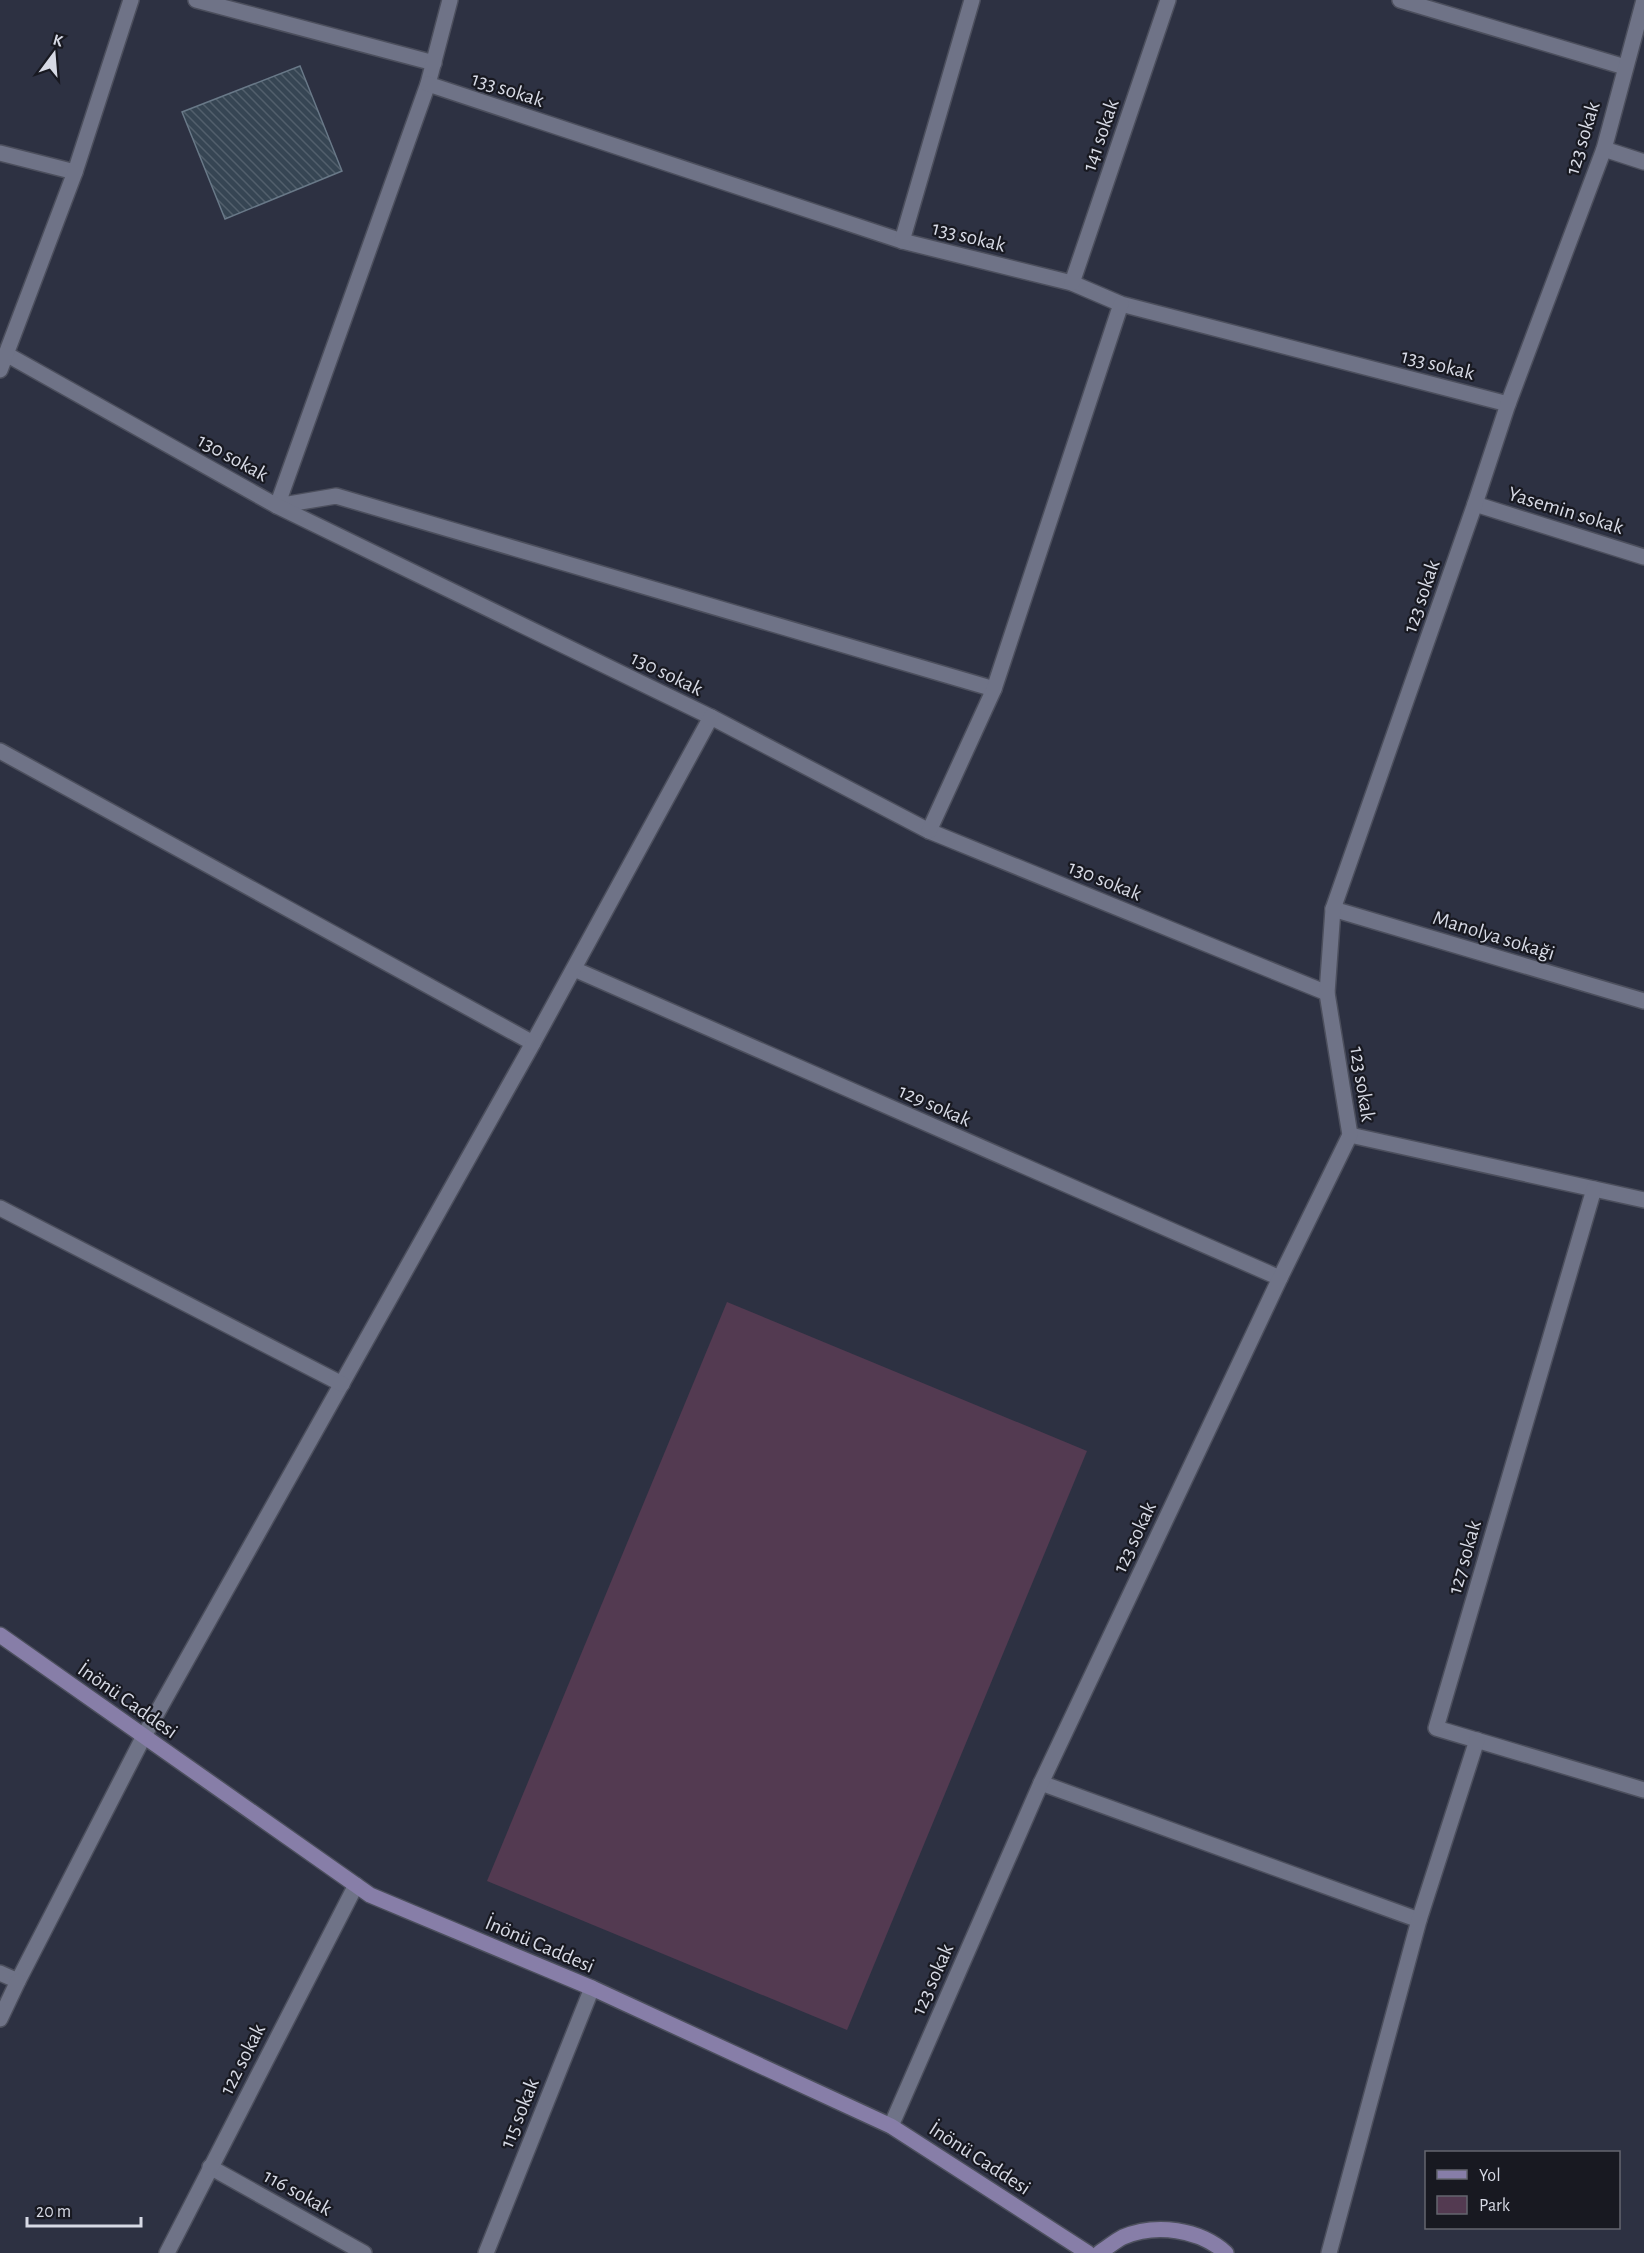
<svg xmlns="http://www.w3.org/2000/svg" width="1644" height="2253" font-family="'Alegreya Sans',sans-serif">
<defs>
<pattern id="building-back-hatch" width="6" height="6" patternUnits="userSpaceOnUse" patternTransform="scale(1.5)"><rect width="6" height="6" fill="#364553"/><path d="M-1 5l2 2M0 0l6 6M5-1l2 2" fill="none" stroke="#525f6c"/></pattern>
</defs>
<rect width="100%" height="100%" fill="#2d3142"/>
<!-- green -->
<polygon fill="#533a51" points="727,1302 1087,1451 847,2030 487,1881"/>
<!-- building -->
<polygon fill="url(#building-back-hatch)" stroke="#697988" stroke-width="1.5" points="300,66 342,171 225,219 182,112"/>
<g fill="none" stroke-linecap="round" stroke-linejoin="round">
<!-- minor casing -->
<g stroke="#4c4f5d" stroke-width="18">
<g id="minor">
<polyline points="196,0 434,63"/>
<polyline points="450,0 428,84 277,506 336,496 994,689"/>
<polyline points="1400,0 1625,67"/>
<polyline points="428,84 902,241 1072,283 1121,304 1508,404"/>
<polyline points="1604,149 1644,162"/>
<polyline points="0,153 75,172"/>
<polyline points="902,241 972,0"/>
<polyline points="1072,283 1168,0"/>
<polyline points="6,354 277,506 711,717 929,831 1327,993"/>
<polyline points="0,370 75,172 131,0"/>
<polyline points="1475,504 1644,557"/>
<polyline points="0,751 533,1043 144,1736 18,1981 0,1973"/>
<polyline points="929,831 994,689 1121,304"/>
<polyline points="1333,909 1644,1001"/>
<polyline points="574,969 1280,1278"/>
<polyline points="533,1043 711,717"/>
<polyline points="1350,1135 1644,1200"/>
<polyline points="1594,1189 1436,1728 1644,1790"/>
<polyline points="0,1208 342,1384"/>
<polyline points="1041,1783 1419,1920"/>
<polyline points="0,2019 18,1981"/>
<polyline points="210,2167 364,2253"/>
<polyline points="167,2253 356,1885"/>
<polyline points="486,2253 592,1988"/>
<polyline points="1329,2253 1419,1920 1477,1740"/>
</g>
</g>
<!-- tertiary casing -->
<g stroke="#4c4f5d" stroke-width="18">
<polyline id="tertiary" points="891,2126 1041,1783 1280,1278 1350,1135 1327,993 1333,909 1475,504 1508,404 1604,149 1644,0"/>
</g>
<!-- secondary casing -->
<g stroke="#4c4f5d" stroke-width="18">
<g id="secondary">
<polyline points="0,1635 370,1895 592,1988 891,2126 1088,2253"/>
<path d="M1099 2253C1107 2248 1115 2241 1123 2237 1156 2223 1199 2229 1226 2253"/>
</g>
</g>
<!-- minor -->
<use href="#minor" stroke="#6f7387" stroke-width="15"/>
<!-- tertiary -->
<use href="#tertiary" stroke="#6f7387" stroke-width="15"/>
<!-- secondary -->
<use href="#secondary" stroke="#877ea8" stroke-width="15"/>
</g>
<g text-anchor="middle" stroke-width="4.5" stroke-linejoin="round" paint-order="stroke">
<!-- street labels -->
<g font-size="21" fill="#d7dae5" stroke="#181921">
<text transform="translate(508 89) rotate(18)" y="7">133 sokak</text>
<text transform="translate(1100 135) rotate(-71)" y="7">141 sokak</text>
<text transform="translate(1582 138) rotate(-73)" y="7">123 sokak</text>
<text transform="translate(969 236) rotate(14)" y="7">133 sokak</text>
<text transform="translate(1438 364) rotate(14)" y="7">133 sokak</text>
<text transform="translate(233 457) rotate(29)" y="7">130 sokak</text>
<text transform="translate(1566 510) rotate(17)" y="7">Yasemin sokak</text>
<text transform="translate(1421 596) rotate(-71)" y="7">123 sokak</text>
<text transform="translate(667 673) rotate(26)" y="7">130 sokak</text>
<text transform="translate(1105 880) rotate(22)" y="7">130 sokak</text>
<text transform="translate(1494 935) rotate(17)" y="7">Manolya sokaği</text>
<text transform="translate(1363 1084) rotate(81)" y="7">123 sokak</text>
<text transform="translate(935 1105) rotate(24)" y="7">129 sokak</text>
<text transform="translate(1134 1537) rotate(-65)" y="7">123 sokak</text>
<text transform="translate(1464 1557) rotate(-74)" y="7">127 sokak</text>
<text transform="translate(128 1700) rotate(35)" y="7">İnönü Caddesi</text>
<text transform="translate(540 1944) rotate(23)" y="7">İnönü Caddesi</text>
<text transform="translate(932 1979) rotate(-66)" y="7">123 sokak</text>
<text transform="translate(242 2059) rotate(-63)" y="7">122 sokak</text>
<text transform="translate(519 2113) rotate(-68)" y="7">115 sokak</text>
<text transform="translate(980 2158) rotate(33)" y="7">İnönü Caddesi</text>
<text transform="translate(298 2192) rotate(29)" y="7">116 sokak</text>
</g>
</g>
<!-- legend -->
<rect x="1425" y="2151" width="195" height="78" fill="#181921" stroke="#64666f" stroke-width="1.5"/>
<rect x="1437" y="2170" width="30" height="9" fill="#877ea8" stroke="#64666f" stroke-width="1.5"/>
<text x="1479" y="2181" font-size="18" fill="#d7dae5">Yol</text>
<rect x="1437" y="2196" width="30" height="18" fill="#533a51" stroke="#64666f" stroke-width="1.5"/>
<text x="1479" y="2211" font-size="18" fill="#d7dae5">Park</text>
<!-- north arrow -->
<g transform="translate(54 54) rotate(16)" stroke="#181921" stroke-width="4.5" paint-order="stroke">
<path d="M0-4.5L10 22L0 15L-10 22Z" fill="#d7dae5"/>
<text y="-9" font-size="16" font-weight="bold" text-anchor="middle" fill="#d7dae5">K</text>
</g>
<!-- scale -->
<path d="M27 2217v9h114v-9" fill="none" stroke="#d7dae5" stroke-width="3"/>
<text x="36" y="2217" font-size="18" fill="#d7dae5" stroke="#181921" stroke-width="4.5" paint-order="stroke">20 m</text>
</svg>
